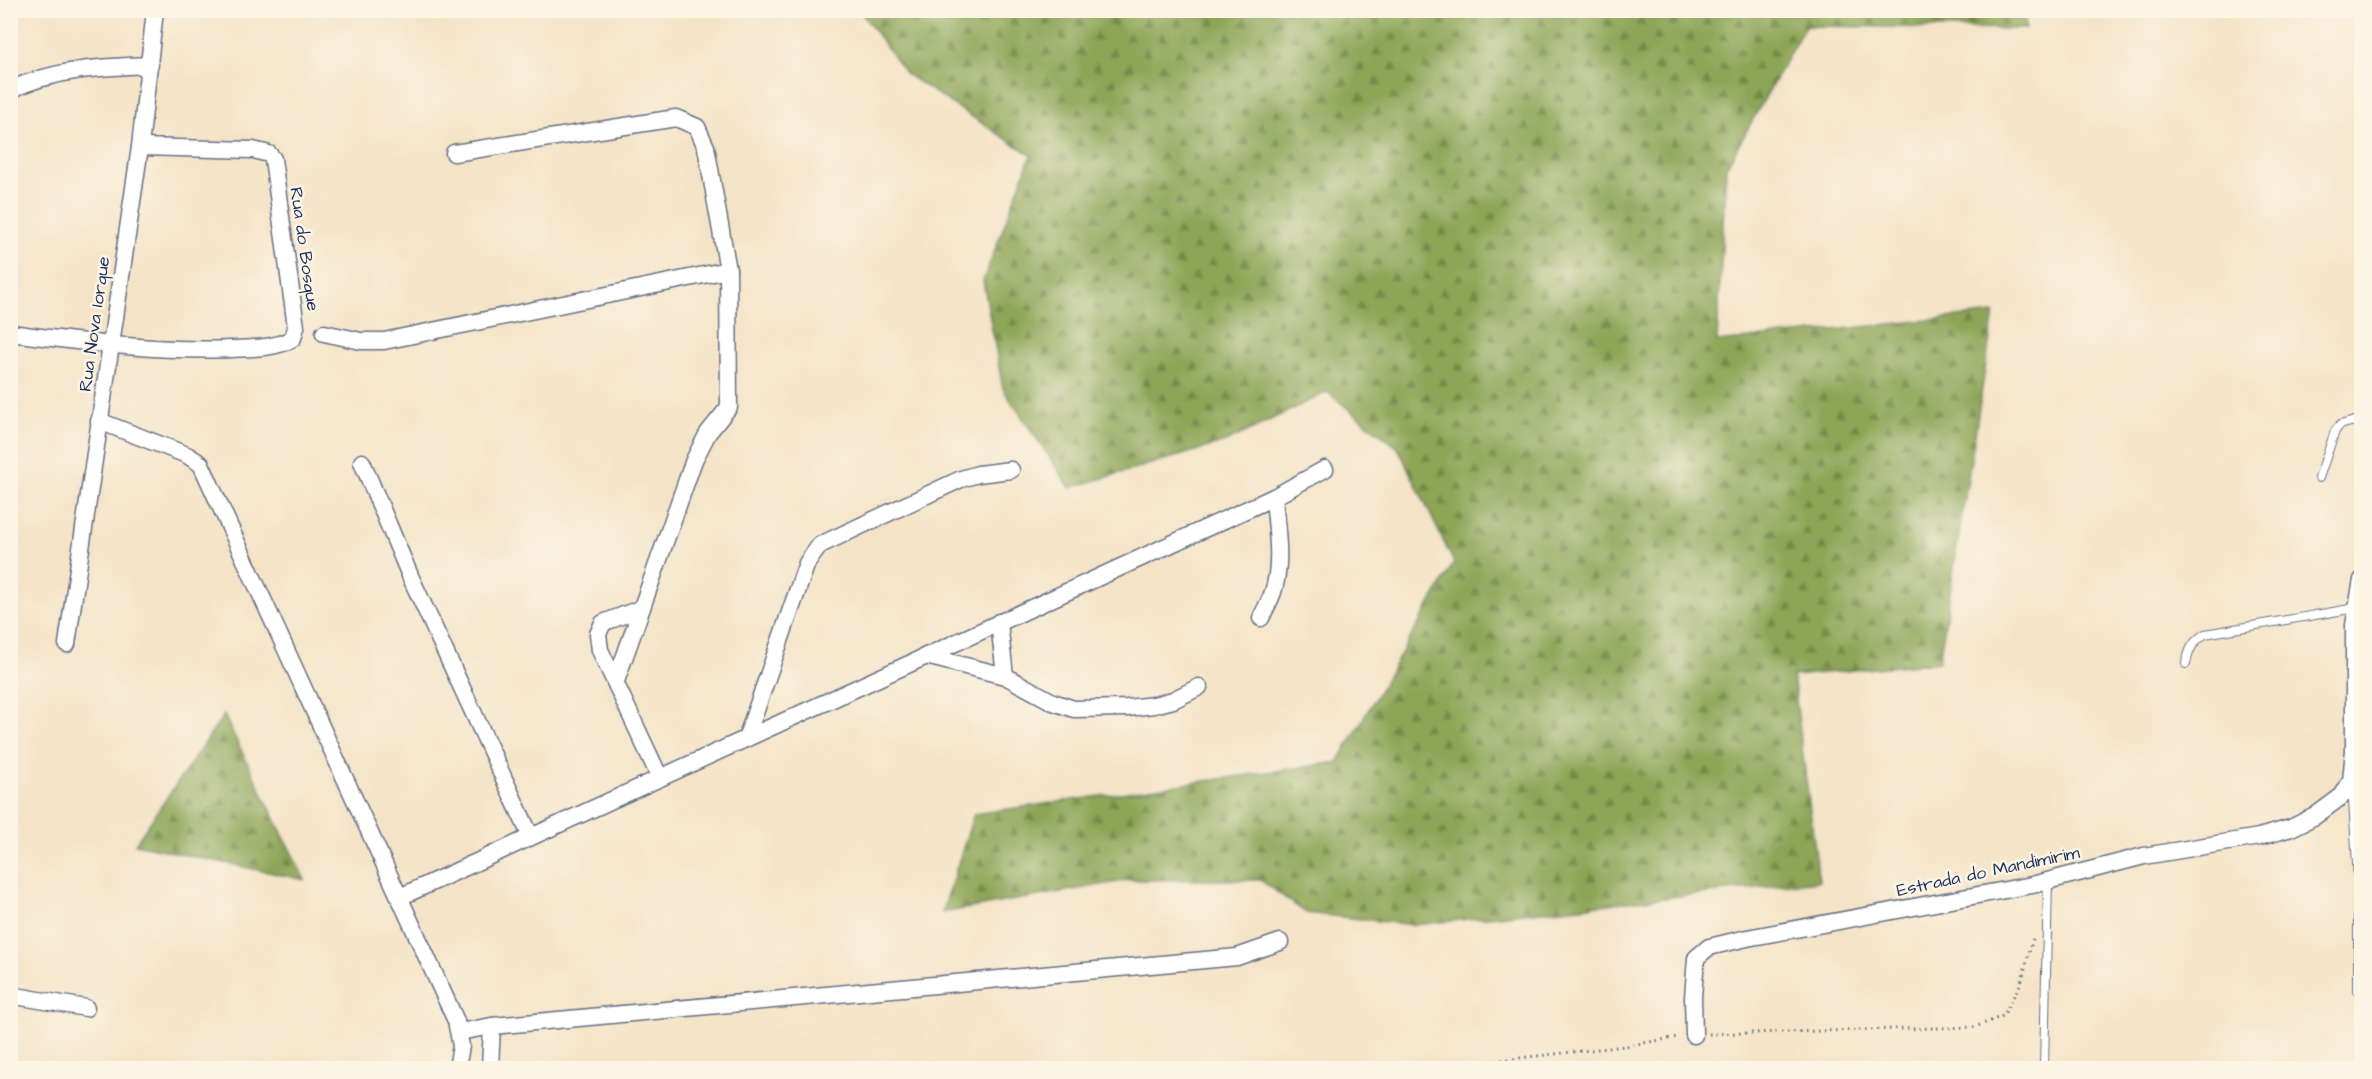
<svg xmlns="http://www.w3.org/2000/svg" width="2372" height="1079" font-family="'Architects Daughter',sans-serif">
<defs>
<pattern id="forest-firs" width="22" height="20" patternUnits="userSpaceOnUse" patternTransform="scale(1.5)"><rect width="22" height="20" fill="#8ca556"/><path d="M5 1l3.5 6h-7zM16 11l3.5 6h-7z" fill="#72874a"/></pattern>
</defs>
<rect width="100%" height="100%" fill="#fcf5e5"/>
<filter id="ink" filterUnits="userSpaceOnUse"><feTurbulence type="fractalNoise" baseFrequency=".0167" numOctaves="2"/><feDisplacementMap in="SourceGraphic" scale="12" xChannelSelector="R" yChannelSelector="G"/><feConvolveMatrix kernelMatrix="1 2 1 2 8 2 1 2 1" color-interpolation-filters="sRGB"/></filter>
<filter id="wash" filterUnits="userSpaceOnUse"><feTurbulence type="fractalNoise" baseFrequency=".008" numOctaves="4" result="noise"/><feDisplacementMap in="SourceGraphic" scale="24" xChannelSelector="R" yChannelSelector="G"/><feGaussianBlur stdDeviation="1.35" result="paint"/><feColorMatrix in="noise" values="0 0 0 0 0 0 0 0 0 0 0 0 0 0 0 0 0 1.4 0 .05"/><feComposite in="paint" operator="in"/></filter>
<g filter="url(#wash)">
<rect width="100%" height="100%" fill="#f4e3c6"/>
<!-- forest -->
<g fill="url(#forest-firs)" stroke="#546a5a" stroke-width="1.5">
<polygon points="860,11 2025,11 2026,29 1805,26 1726,168 1717,342 1994,313 1939,662 1793,676 1819,881 1414,925 1306,913 1260,880 1129,880 942,913 974,814 1338,762 1454,563 1398,448 1327,392 1226,442 1070,488 1003,389 983,281 1031,155 906,74"/>
<polygon points="224,715 305,880 135,844"/>
</g>
</g>
<g filter="url(#ink)">
<g fill="none" stroke-linecap="round" stroke-linejoin="round">
<!-- service casing -->
<g stroke="#676e82" stroke-width="10">
<g id="service">
<polyline points="2319,478 2335,431 2340,425 2362,419"/>
<path d="M2186 664C2189 650 2192 642 2205 634L2356 608"/>
<polyline points="2352,785 2358,880 2358,990"/>
<polyline points="2044,1068 2048,881"/>
</g>
</g>
<!-- minor casing -->
<g stroke="#676e82" stroke-width="19">
<g id="minor">
<path d="M10 90C55 69 102 67 150 65"/>
<polyline points="454,153 676,118 697,127 706,147 728,270 729,407 708,433 694,460 616,681"/>
<path d="M10 333C84 342 156 352 231 349 250 348 276 349 293 338L296 327 273 159 269 154 253 150 140 147"/>
<polyline points="324,333 361,341 384,341 728,270"/>
<polyline points="99,421 187,455 201,464 456,1021 461,1046 457,1068"/>
<polyline points="362,462 411,578 531,837"/>
<polyline points="642,608 603,623 598,634 600,650 660,778"/>
<path d="M1261 618C1265 609 1270 601 1273 592 1283 562 1276 527 1274 497"/>
<polyline points="999,622 1005,676"/>
<polyline points="67,644 140,147 155,10"/>
<polyline points="926,656 1005,676 1053,702 1074,709 1127,708 1154,705 1173,700 1199,687"/>
<polyline points="746,739 807,563 820,545 961,479 978,474 1011,470"/>
<polyline points="400,897 1274,497 1325,469"/>
<polyline points="10,995 86,1008"/>
<polyline points="459,1032 492,1026 1237,957 1280,942"/>
<polyline points="1694,1035 1693,997 1696,958 1709,947 1747,938 2032,885 2144,856 2259,837 2291,828 2315,816 2342,796 2351,781 2354,750 2354,625 2362,580"/>
<polyline points="490,1068 492,1026"/>
</g>
</g>
<!-- path -->
<g stroke="#676e82" stroke-width="3" stroke-dasharray="1.5 4.5" stroke-linecap="butt">
<polyline points="1709,1034 1975,1027 2003,1016 2021,983 2033,938"/>
<polyline points="1430,1068 1626,1046 1678,1037"/>
</g>
<!-- service -->
<use href="#service" stroke="#fff" stroke-width="8"/>
<!-- minor -->
<use href="#minor" stroke="#fff" stroke-width="16"/>
</g>
</g>
<g text-anchor="middle" stroke-width="5" stroke-linejoin="round" paint-order="stroke">
<!-- street labels -->
<g font-size="18" fill="#1b2f5e" stroke="#fcf5e5">
<text transform="translate(305 249) rotate(82)" y="6">Rua do Bosque</text>
<text transform="translate(94 324) rotate(-82)" y="6">Rua Nova Iorque</text>
<text transform="translate(1988 871) rotate(-12)" y="6">Estrada do Mandimirim</text>
</g>
</g>
<!-- margin -->
<rect width="2372" height="1079" fill="none" stroke="#fcf5e5" stroke-width="36"/>
</svg>
